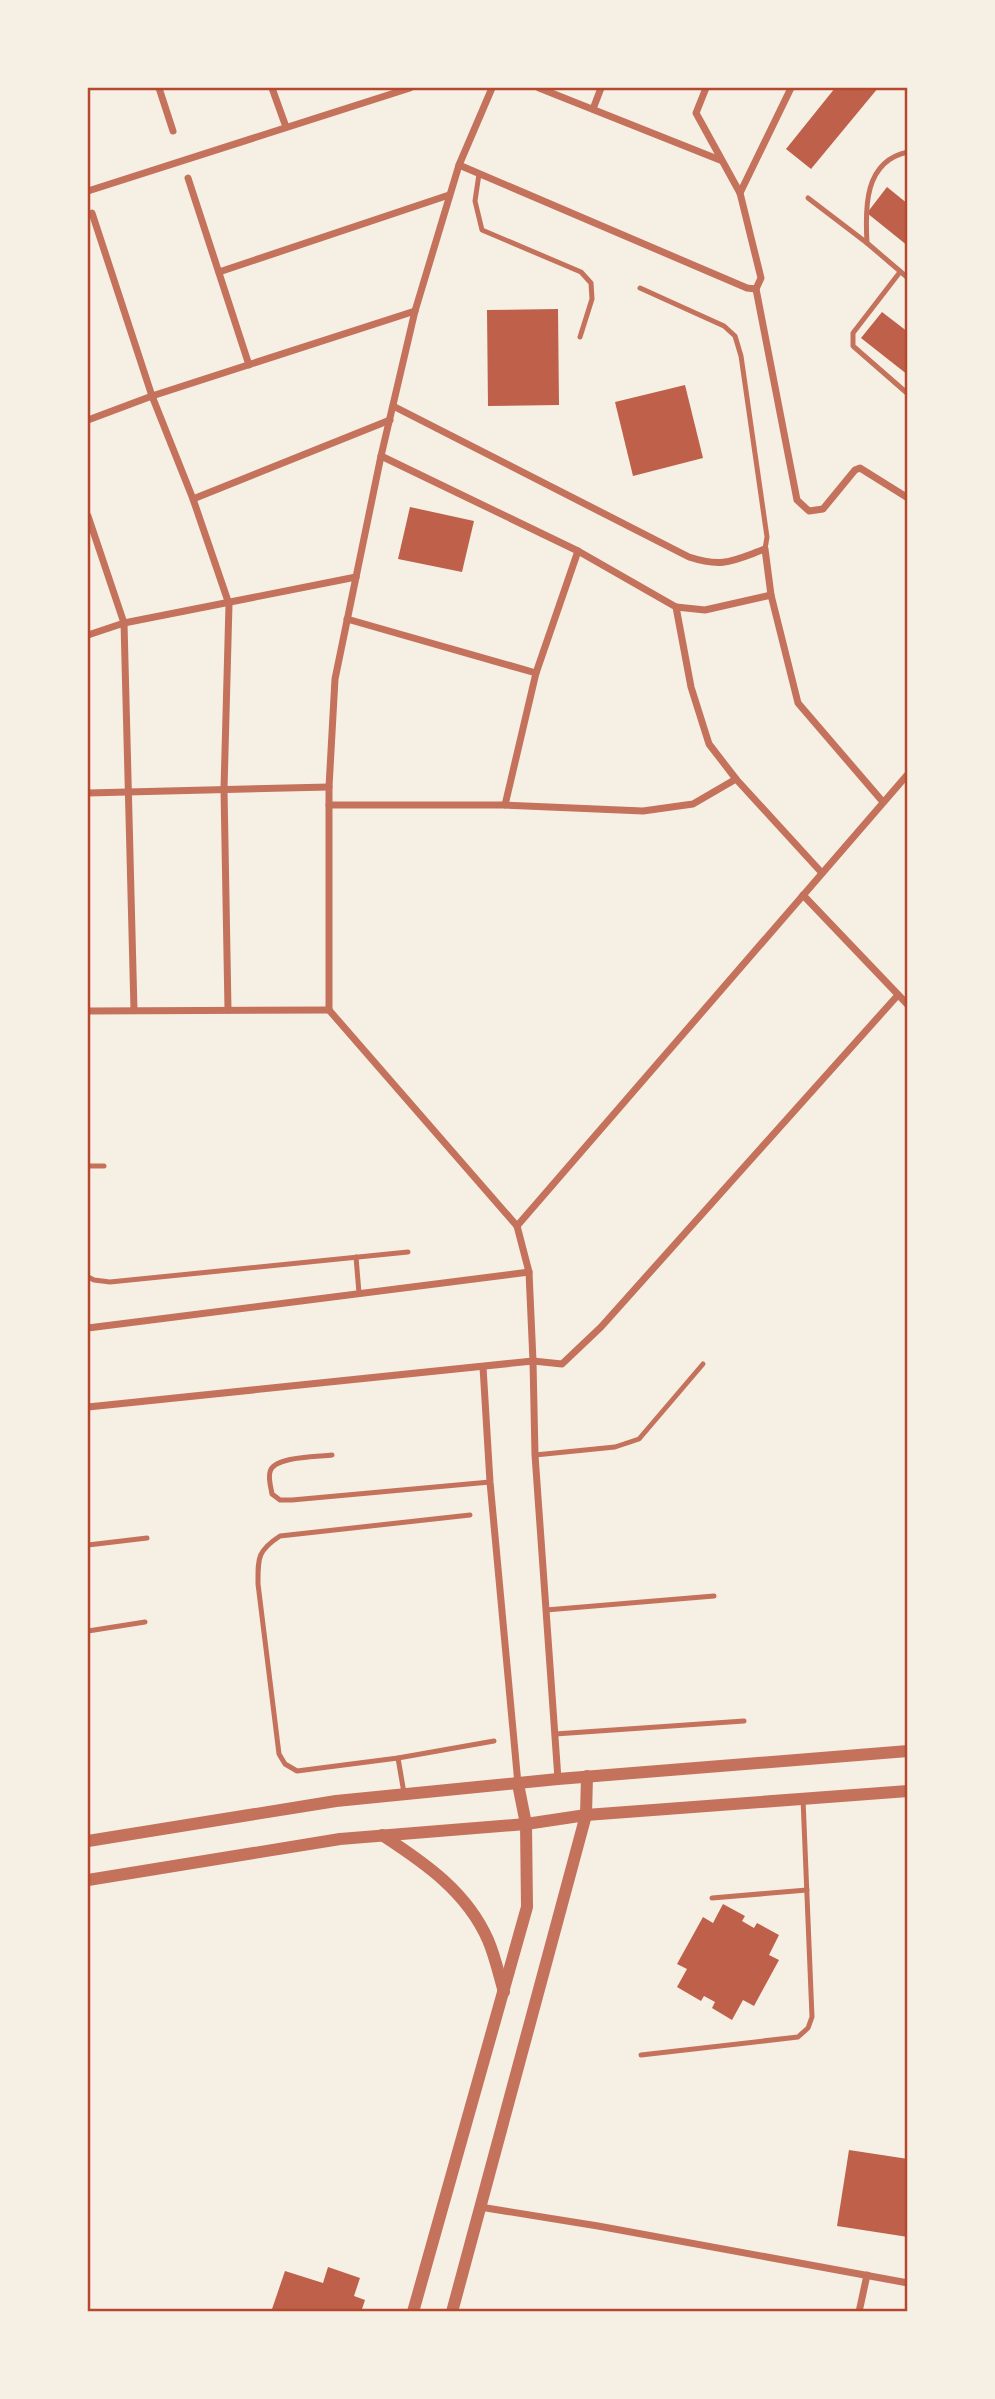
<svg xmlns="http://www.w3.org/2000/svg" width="995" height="2399" font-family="'DM Sans',sans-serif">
<rect width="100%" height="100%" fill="#f6efe4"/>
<!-- building -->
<g fill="#bf614a">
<polygon points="835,88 878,88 811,169 786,149"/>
<polygon points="887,187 908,204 908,246 867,213"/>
<polygon points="558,309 559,405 488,406 487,310"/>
<polygon points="882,312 908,332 908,375 861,338"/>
<polygon points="685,385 703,458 633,476 615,402"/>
<polygon points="410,507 474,521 462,572 398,559"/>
<polygon points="723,1904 745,1916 742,1921 754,1928 757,1923 779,1935 769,1955 779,1960 754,2006 743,2000 732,2020 712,2008 715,2002 704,1996 701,2001 677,1987 687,1969 677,1964 703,1917 713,1923"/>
<polygon points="849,2150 908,2159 908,2237 837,2226"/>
<polygon points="328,2267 360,2278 354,2296 365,2300 361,2312 271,2312 285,2271 323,2283"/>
</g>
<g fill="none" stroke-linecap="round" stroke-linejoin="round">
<!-- service -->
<g stroke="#c5725c" stroke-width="5">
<path d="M908 152C864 161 865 208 867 243L908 278"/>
<polyline points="479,174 475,201 482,230 581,272 591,283 592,299 580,337"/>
<polyline points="808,198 867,243"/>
<polyline points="900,272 853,333 853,346 908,394"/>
<polyline points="640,288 724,326 735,336 741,356 767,537 765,549"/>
<polyline points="88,1166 104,1166"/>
<polyline points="356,1257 359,1293"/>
<polyline points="88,1277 94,1280 110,1282 408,1252"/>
<path d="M332 1455C319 1457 273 1456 270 1472 268 1478 271 1488 272 1494L280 1500H292L490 1482"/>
<polyline points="535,1455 615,1447 639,1439 703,1364"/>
<path d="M470 1515 280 1536C257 1551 258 1558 258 1584L279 1754 285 1764 297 1771 398 1758 494 1741"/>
<polyline points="88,1545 147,1538"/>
<polyline points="546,1610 714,1596"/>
<polyline points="88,1631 145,1622"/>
<polyline points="555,1734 744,1721"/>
<polyline points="398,1758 404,1793"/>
<polyline points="712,1898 807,1890"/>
<polyline points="641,2055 798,2037 808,2028 812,2017 803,1799"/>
</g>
<!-- minor -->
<g stroke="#c5725c" stroke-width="7">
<polyline points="159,88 173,131"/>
<polyline points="272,88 286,127"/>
<polyline points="539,88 720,160"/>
<polyline points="706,88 696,113 740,193 761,278 756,289 797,500 809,511 823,509 855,470 860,468 908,498"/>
<polyline points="593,109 601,88"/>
<polyline points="459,165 747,288 756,289"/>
<polyline points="188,178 249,365"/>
<polyline points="88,191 410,88"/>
<polyline points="740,193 791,88"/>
<polyline points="92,213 152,396 193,499 229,604 224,789 228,1010"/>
<polyline points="219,272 449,195"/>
<path d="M393 406 689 557C723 568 732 561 765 549L771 595"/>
<polyline points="88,420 152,396 415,311"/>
<polyline points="381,456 578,551 536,673 505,805"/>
<polyline points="193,499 390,420"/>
<polyline points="88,516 124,623 134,1010"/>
<polyline points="578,551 676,607 691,687 709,744 736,779 822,873"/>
<polyline points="676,607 705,610 771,595 798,703 883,802"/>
<polyline points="347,619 536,673"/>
<polyline points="88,635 124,623 356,577"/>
<polyline points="88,793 329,787"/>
<polyline points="329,805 505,805 643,811 693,804 736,779"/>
<polyline points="803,895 908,1005"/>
<polyline points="329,1010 329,787 335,679 381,456 415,311 459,165 492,88"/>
<polyline points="329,1010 517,1226 529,1272 533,1361 535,1455 558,1779"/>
<polyline points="88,1011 329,1010"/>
<polyline points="517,1226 908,774"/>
<polyline points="88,1328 529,1272"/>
<polyline points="483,1367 490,1482 518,1784"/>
<polyline points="88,1407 533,1361 562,1364 601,1327 898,995"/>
<polyline points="480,2207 598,2226 908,2283"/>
<polyline points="859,2312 867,2275"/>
</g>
<!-- tertiary -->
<g stroke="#c5725c" stroke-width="12">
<path d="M382 1835C425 1863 467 1892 488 1940 495 1956 499 1975 504 1992"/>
<polyline points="88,1841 336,1801 558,1779 908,1751"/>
<polyline points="88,1880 340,1839 526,1824 586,1815 908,1791"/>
<polyline points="413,2312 527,1907 526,1824 518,1784"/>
<polyline points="452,2312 586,1815 587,1776"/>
</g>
</g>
<!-- border -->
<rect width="995" height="2399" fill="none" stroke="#f6efe4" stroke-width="178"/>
<rect x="89" y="89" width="817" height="2221" fill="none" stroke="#b5482f" stroke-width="2.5"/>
</svg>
